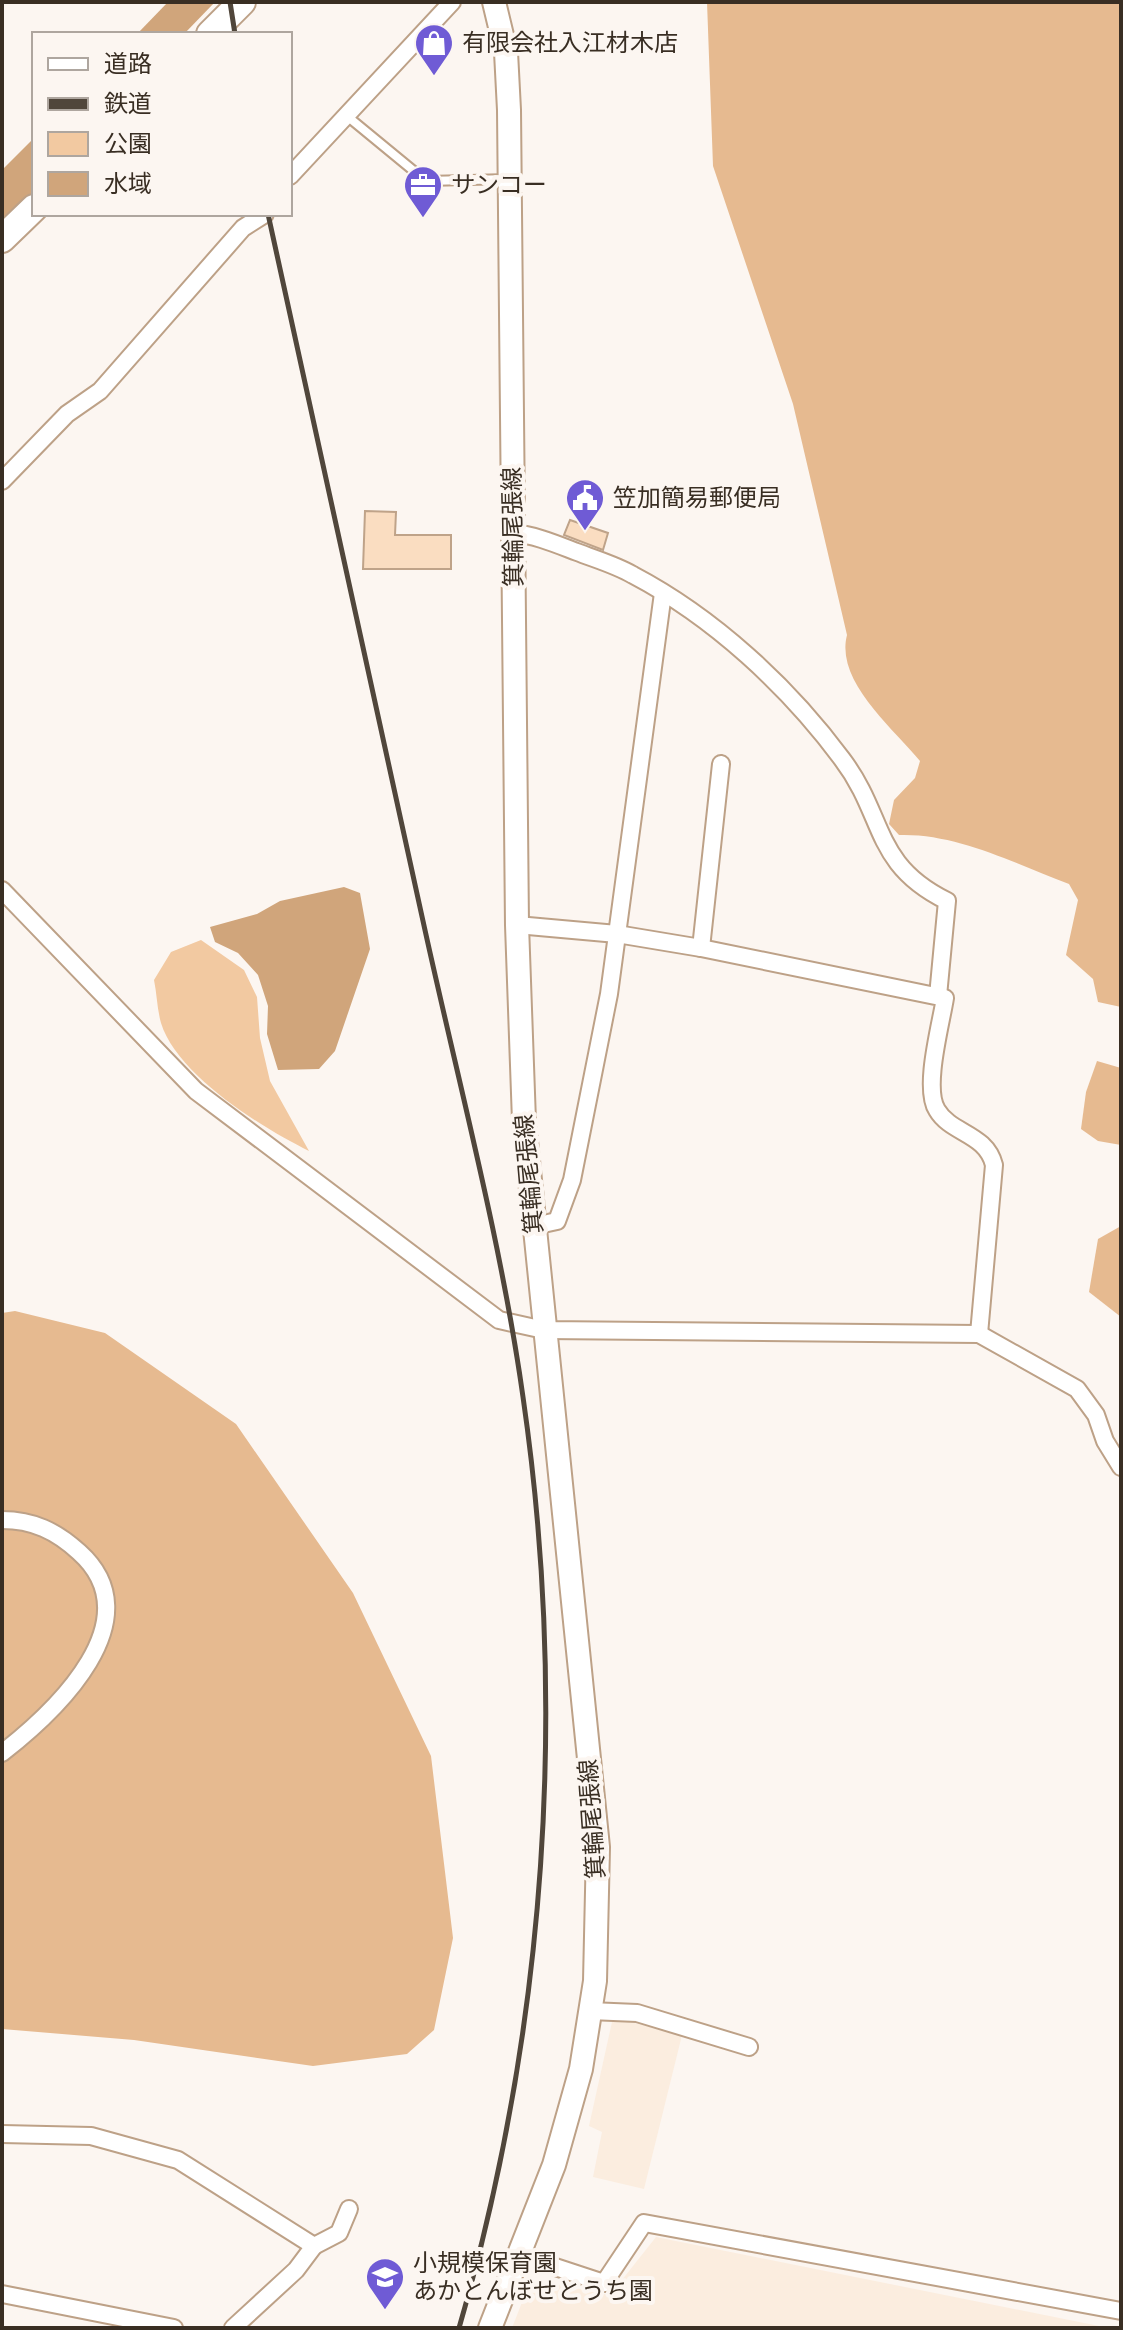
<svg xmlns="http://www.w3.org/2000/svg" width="1123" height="2330" font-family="Helvetica,'Noto Sans JP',sans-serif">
<rect width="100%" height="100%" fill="#fcf6f1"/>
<!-- built -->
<g fill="#fbeddf">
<polygon points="627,2021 682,2035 644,2189 593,2177 602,2132 589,2126 612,2022"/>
<polygon points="656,2237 1109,2328 512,2328 531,2279 610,2295"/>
</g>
<!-- green -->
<path fill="#f2c9a1" d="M201 940 244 970 257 997 260 1038 270 1081 309 1151C262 1128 177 1075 161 1023 157 1009 157 994 154 980L171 952Z"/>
<!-- forest -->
<g fill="#e6ba90">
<path d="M707 2H1121V1007L1098 1002 1093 979 1066 955 1078 900 1069 884C1016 864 957 833 899 835L889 824 894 800 915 778 920 761C893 728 835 681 847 635L793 404 713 166Z"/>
<polygon points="1097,1061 1121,1068 1121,1145 1098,1141 1081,1129 1086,1092"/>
<polygon points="1121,1226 1121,1317 1089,1292 1098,1239"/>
<polygon points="15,1311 105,1333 236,1424 353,1593 431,1756 453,1938 434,2030 407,2054 313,2066 134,2040 2,2029 2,1313"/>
</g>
<!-- water -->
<g fill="#d0a57b">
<polygon points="168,2 215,2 184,34 137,34"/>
<polygon points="34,138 34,193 2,225 2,170"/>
<polygon points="344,887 360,893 370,949 335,1051 319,1069 278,1070 267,1034 268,1006 258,975 238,953 215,942 210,927 257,914 280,901"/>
</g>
<!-- building -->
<g fill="#faddc1" stroke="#bfa389" stroke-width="2">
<polygon points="365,511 396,512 395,535 451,535 451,569 363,569"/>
<polygon points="570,520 608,533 603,550 564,535"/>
</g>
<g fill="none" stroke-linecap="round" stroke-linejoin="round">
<!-- lane casing -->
<g stroke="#bda187" stroke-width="12">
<polyline id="lane" points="347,116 426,181 510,179"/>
</g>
<!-- street casing -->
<g stroke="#bda187" stroke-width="20">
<g id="street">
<polyline points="290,176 452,2"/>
<polyline points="2,481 67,414 100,391 243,228 265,214"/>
<path d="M513 533C535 535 556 544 577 552 595 559 616 565 633 575 713 617 788 686 842 759 886 817 872 864 947 901L938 996"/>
<polyline points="2,890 196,1091 499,1320 544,1330 979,1334 1077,1389 1096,1415 1105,1441 1121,1467"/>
<path d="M517 925 617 934 701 948 945 998C941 1024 923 1088 937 1110 951 1134 986 1133 994 1165L979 1334"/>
<polyline points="701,948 721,764"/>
<polyline points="534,1226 557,1221 572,1180 609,994 663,593"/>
<path d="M2 1520C33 1520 56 1531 79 1552 154 1619 56 1711 2 1753"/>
<polyline points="590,2011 637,2013 749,2047"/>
<polyline points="2,2134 91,2136 178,2160 314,2246 296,2270 233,2328"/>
<polyline points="314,2246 339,2233 349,2209"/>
<polyline points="519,2255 604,2283 644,2223 1121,2311"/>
<polyline points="2,2294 174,2328"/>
</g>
</g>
<!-- secondary casing -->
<g stroke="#bda187" stroke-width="26">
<polyline id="secondary" points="490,2328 554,2165 581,2069 595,1981 598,1847 524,1121 517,925 509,110 506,52 494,2"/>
</g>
<!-- primary casing -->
<g stroke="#bda187" stroke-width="30">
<g id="primary">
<polyline points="210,34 242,2"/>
<polyline points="2,239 34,208"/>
</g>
</g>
<!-- lane -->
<use href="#lane" stroke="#fff" stroke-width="8"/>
<!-- street -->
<use href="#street" stroke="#fff" stroke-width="16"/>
<!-- secondary -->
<use href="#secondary" stroke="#fff" stroke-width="22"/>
<!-- primary -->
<use href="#primary" stroke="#fff" stroke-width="26"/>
<!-- rail -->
<g stroke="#50463b" stroke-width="5">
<polyline points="230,2 235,34"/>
<path d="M268 214C320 450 371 686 423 921 457 1077 501 1240 523 1397 568 1707 546 2027 459 2328"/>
</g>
</g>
<!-- icons -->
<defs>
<g id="shop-pin" transform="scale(2)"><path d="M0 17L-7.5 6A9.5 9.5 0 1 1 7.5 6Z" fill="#6f5bd5" stroke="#fcf6f1"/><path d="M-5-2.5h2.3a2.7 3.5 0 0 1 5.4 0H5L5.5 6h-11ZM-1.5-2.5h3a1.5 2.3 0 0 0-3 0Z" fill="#fff"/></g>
<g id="office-pin" transform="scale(2)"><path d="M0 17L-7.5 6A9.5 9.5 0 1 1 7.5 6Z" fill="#6f5bd5" stroke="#fcf6f1"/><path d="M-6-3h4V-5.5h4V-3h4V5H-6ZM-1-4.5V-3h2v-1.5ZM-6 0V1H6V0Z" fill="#fff"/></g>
<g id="civic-pin" transform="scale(2)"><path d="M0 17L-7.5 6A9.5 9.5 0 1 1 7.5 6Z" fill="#6f5bd5" stroke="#fcf6f1"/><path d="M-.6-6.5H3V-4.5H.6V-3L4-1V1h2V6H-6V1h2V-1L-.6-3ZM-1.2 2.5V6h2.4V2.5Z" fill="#fff"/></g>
<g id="school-pin" transform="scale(2)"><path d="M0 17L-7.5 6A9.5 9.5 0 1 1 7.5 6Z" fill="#6f5bd5" stroke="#fcf6f1"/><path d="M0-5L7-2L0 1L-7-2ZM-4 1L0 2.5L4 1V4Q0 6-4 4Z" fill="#fff"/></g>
</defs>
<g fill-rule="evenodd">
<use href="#shop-pin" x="434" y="43"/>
<use href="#office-pin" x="423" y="185"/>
<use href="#civic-pin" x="585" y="498"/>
<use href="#school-pin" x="385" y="2277"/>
</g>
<g text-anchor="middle" stroke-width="8" stroke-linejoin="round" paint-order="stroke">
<!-- poi labels -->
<g font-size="24" fill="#392e23" stroke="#fcf6f1" text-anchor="start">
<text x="462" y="51">有限会社入江材木店</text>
<text x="451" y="193">サンコー</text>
<text x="613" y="506">笠加簡易郵便局</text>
<text x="413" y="2271">小規模保育園<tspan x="413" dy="28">あかとんぼせとうち園</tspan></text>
</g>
<!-- street labels -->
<g font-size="24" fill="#392e23" stroke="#fcf6f1">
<text transform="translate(513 527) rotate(-91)" y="8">箕輪尾張線</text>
<text transform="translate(529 1174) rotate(-95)" y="8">箕輪尾張線</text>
<text transform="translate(592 1819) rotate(-94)" y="8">箕輪尾張線</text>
</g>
</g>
<!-- border -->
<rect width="1123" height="2330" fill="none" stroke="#392e23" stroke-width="8"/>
<!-- legend -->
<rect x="32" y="32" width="260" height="184" fill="#fcf6f1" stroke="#aea69f" stroke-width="2"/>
<rect x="48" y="58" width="40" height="12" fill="#ffffff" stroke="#aea69f" stroke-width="2"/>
<text x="104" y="72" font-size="24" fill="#392e23">道路</text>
<rect x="48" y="98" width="40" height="12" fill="#50463b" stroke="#aea69f" stroke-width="2"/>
<text x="104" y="112" font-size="24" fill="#392e23">鉄道</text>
<rect x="48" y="132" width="40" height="24" fill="#f2c9a1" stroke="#aea69f" stroke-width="2"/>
<text x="104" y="152" font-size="24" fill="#392e23">公園</text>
<rect x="48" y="172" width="40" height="24" fill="#d0a57b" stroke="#aea69f" stroke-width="2"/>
<text x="104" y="192" font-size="24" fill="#392e23">水域</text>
</svg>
